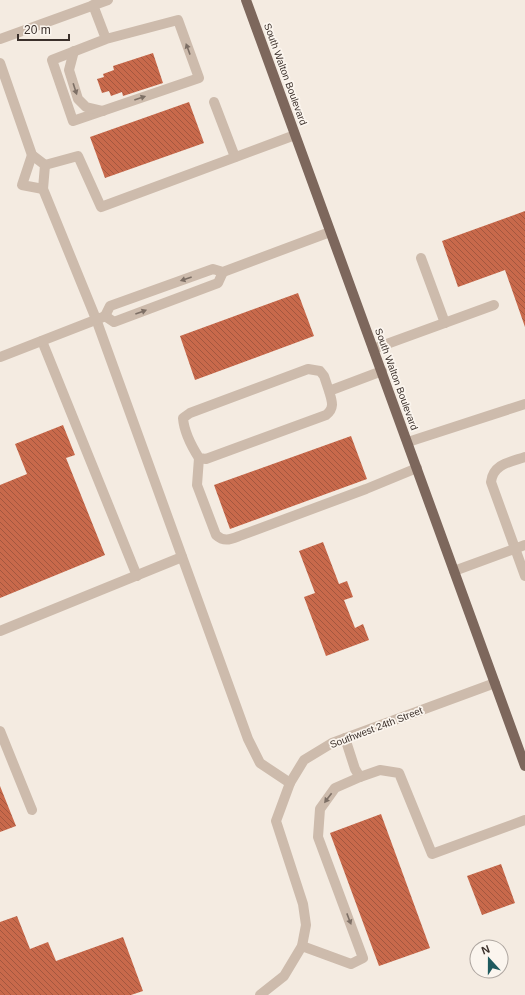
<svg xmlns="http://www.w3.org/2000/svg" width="525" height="995" font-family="Helvetica,sans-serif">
<defs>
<pattern id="building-back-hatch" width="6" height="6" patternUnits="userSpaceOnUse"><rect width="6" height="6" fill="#c8694b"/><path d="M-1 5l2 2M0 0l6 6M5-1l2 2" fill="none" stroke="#a4573f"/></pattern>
</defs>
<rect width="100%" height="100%" fill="#f4ebe1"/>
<!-- building -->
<g fill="url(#building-back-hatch)">
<polygon points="153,53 163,83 123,96 122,92 111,96 109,91 102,93 97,79 104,77 103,74 114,70 113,66"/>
<polygon points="189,102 204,143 105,178 90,137"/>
<polygon points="525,211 525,327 505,270 458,287 442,241"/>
<polygon points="298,293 314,336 195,380 180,336"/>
<polygon points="63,425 75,455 66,458 105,555 0,598 0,485 27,474 15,444"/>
<polygon points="351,436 367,479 230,529 214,485"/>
<polygon points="323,542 339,584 347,581 353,597 344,600 355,628 363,624 369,640 326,656 304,597 315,593 299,551"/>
<polygon points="0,786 16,826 0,832"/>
<polygon points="381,814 430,948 379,966 330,833"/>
<polygon points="501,864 515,903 482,915 467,876"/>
<polygon points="17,916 30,949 48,942 56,961 123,937 143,991 131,995 0,995 0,922"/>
</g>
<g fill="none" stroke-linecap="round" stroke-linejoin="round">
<!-- minor -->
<g stroke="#cdbbac" stroke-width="10">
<polyline points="93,5 106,39 52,60 73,121 199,78 178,20 106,39"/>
<polyline points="0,39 108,0"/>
<polyline points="74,51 69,70 78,99 86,107 103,111"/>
<polyline points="0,63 32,155 45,165 43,189 96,319 248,739 260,763 290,783"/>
<polyline points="214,102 235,157"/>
<polyline points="32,155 22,185 43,189"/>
<polyline points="45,165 78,156 101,207 295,135"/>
<polyline points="421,258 445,323"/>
<polyline points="105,316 110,306 213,269 223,272 330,232"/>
<polyline points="105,316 114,322 218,283 223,272"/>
<polyline points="42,341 137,576"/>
<polyline points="373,349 494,305"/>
<polyline points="0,357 103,317"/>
<path d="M329 391C332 401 335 408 326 415L206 459 199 458C192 447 184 431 183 418L190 413 308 369 320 371 324 376 329 391 382 371"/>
<polyline points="408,442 525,404"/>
<path d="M525 457C510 462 493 464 491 482L525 576"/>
<path d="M199 458 197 485 216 535C225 543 231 539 242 535L366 489 417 468"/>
<polyline points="454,571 525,545"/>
<polyline points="0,631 182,557"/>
<polyline points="0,731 32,810"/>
<polyline points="345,738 355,769 360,777 380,770 399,773 432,854 525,820"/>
<polyline points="302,946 351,964 363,958 318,837 320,809 335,788 360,777"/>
<polyline points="260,995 284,976 302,946 306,925 303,904 276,821 290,783 304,760 332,743 495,683"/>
</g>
<!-- major -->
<polyline stroke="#7d675c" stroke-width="10" points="246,0 525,766"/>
</g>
<!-- one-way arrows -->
<defs><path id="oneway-solid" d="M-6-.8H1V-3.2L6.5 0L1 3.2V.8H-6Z"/></defs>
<g fill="#7d6f65">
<use href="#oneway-solid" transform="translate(188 49) rotate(-110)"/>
<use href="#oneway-solid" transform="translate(75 89) rotate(72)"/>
<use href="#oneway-solid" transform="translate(140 98) rotate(-19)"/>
<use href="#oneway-solid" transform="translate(186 279) rotate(161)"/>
<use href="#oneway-solid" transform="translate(141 312) rotate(-20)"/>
<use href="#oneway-solid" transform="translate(328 798) rotate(127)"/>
<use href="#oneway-solid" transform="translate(349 919) rotate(69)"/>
</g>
<g text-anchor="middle" stroke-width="3.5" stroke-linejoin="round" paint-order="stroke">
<!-- street labels -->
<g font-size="10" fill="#3b302b" stroke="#fbf5ee">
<text transform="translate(286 74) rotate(70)" y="4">South Walton Boulevard</text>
<text transform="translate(397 379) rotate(70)" y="4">South Walton Boulevard</text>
<text transform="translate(376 727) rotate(-21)" y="4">Southwest 24th Street</text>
</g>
</g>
<!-- north arrow -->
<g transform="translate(489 959) rotate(339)"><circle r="19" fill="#fbf5ee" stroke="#aea6a0"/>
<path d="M0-3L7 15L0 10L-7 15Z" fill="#1f5a5e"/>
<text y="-6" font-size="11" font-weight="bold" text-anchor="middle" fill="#3b302b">N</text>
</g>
<!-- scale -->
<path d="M18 34v6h51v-6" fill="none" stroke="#3b302b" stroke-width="2"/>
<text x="24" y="34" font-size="12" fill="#3b302b" stroke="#fbf5ee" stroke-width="3" paint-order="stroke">20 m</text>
</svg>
